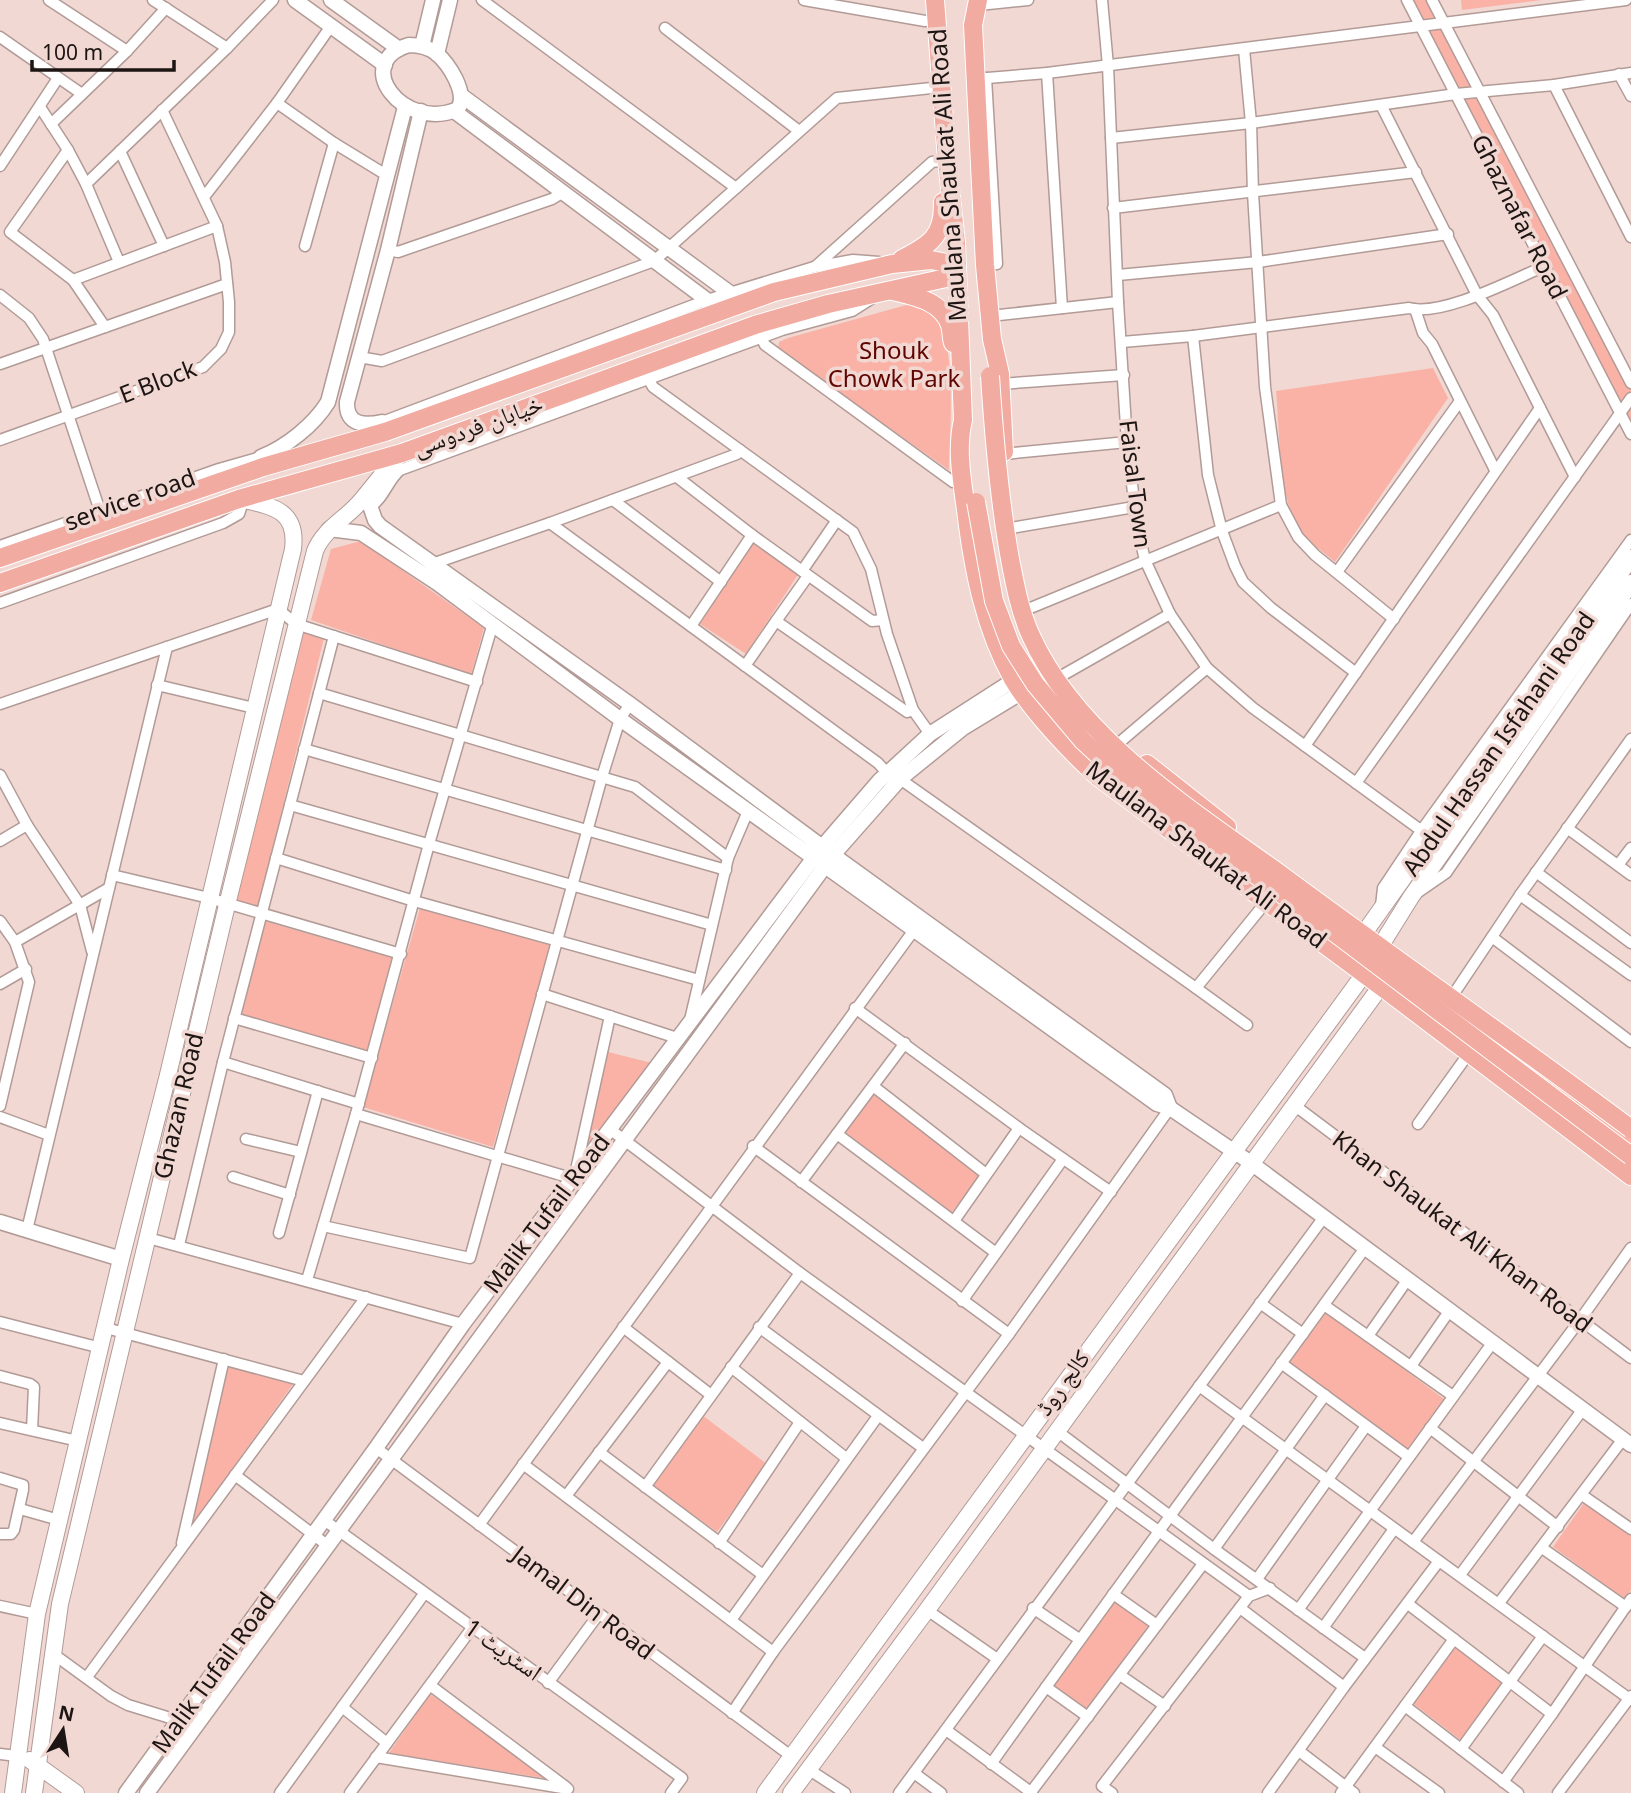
<svg xmlns="http://www.w3.org/2000/svg" width="1631" height="1793" font-family="'Noto Sans','Noto Naskh Arabic',sans-serif">
<rect width="100%" height="100%" fill="#f1d8d3"/>
<!-- green -->
<g fill="#fab2a6">
<polygon points="1408,0 1430,0 1631,384 1631,434"/>
<polygon points="1461,0 1542,0 1462,10"/>
<path d="M910 304C920 307 931 310 937 320 957 347 950 435 949 470L778 349 779 342 788 338Z"/>
<path d="M1433 368 1448 398 1335 562C1324 552 1307 542 1299 529 1278 495 1280 432 1276 391Z"/>
<polygon points="361,541 484,628 471,675 311,620 331,549"/>
<polygon points="753,543 799,573 746,654 700,624"/>
<polygon points="303,632 324,638 258,908 233,903"/>
<polygon points="420,908 550,945 493,1147 363,1107"/>
<polygon points="264,921 393,958 369,1053 239,1014"/>
<polygon points="1410,977 1631,1138 1631,1155"/>
<polygon points="608,1052 652,1063 582,1162"/>
<polygon points="873,1093 981,1175 951,1213 844,1135"/>
<polygon points="1326,1311 1444,1399 1407,1449 1288,1361"/>
<polygon points="227,1365 293,1384 189,1529"/>
<polygon points="702,1415 767,1464 717,1532 651,1484"/>
<polygon points="1584,1503 1631,1535 1631,1590 1625,1599 1553,1547"/>
<polygon points="1112,1600 1148,1626 1087,1710 1050,1684"/>
<polygon points="1455,1643 1506,1681 1462,1741 1410,1701"/>
<polygon points="430,1694 549,1779 389,1753"/>
</g>
<g fill="none" stroke-linecap="round" stroke-linejoin="round">
<!-- minor casing -->
<g stroke="#b29b97" stroke-width="13">
<g id="minor">
<polyline points="49,0 127,51"/>
<polyline points="153,0 227,48"/>
<polyline points="482,0 736,188"/>
<polyline points="804,0 925,21 936,20"/>
<polyline points="1102,0 1108,66 1118,302 1127,442 1137,526 1145,560 1170,614 1207,668 1253,708 1433,839"/>
<polyline points="1407,0 1631,434"/>
<polyline points="1432,0 1631,383"/>
<polyline points="979,5 1028,0"/>
<polyline points="331,26 277,103 334,143 388,176"/>
<polyline points="665,28 799,131"/>
<polyline points="0,37 82,94"/>
<polyline points="1244,49 1251,123 1253,193 1265,387 1281,505 1298,537 1315,555 1394,619"/>
<polyline points="1047,73 1062,308"/>
<polyline points="1619,74 1631,96"/>
<polyline points="975,79 1047,73 1626,0"/>
<polyline points="1554,85 1631,237"/>
<polyline points="1381,105 1477,295 1493,315 1575,477"/>
<polyline points="40,107 68,150 86,184 119,262"/>
<polyline points="51,124 127,51 166,8"/>
<polyline points="1111,138 1251,123 1456,94 1554,85 1631,73"/>
<polyline points="68,150 10,232 73,280 105,327"/>
<polyline points="120,151 164,246"/>
<polyline points="0,166 58,78"/>
<polyline points="86,184 227,48 273,0"/>
<polyline points="204,197 277,103"/>
<polyline points="1113,208 1416,172"/>
<polyline points="305,246 334,143"/>
<polyline points="388,250 398,252 552,199 562,193"/>
<polyline points="985,265 997,264 986,78"/>
<polyline points="816,266 932,162 947,160"/>
<polyline points="1118,275 1258,262 1448,234"/>
<polyline points="73,280 217,226"/>
<polyline points="0,295 29,318 43,339 100,511"/>
<polyline points="1415,309 1423,333 1432,344 1495,470"/>
<polyline points="990,316 1118,302"/>
<polyline points="1193,336 1208,475 1222,531 1235,566 1243,582 1271,608 1356,673"/>
<polyline points="762,339 765,345 953,482 962,480"/>
<path d="M1122 342 1193 336 1409 308C1442 317 1512 280 1545 266"/>
<polyline points="359,357 382,361 654,261 837,98 941,87"/>
<polyline points="0,364 227,284"/>
<polyline points="649,380 653,387 853,532 871,569 887,634 913,710 930,734"/>
<polyline points="1000,384 1124,375"/>
<polyline points="382,422 707,300 814,267 853,260 879,262"/>
<polyline points="0,440 203,367 221,349 229,332 229,302 225,262 217,226 162,110"/>
<polyline points="1004,454 1127,442"/>
<polyline points="677,477 752,535 872,621 883,620"/>
<polyline points="613,500 721,582"/>
<path d="M370 507C384 498 388 480 400 470L782 330 852 311 871 299"/>
<polyline points="550,523 737,454 740,450"/>
<polyline points="1011,528 1134,507"/>
<polyline points="0,546 219,469 261,457"/>
<polyline points="435,563 550,523 878,763 887,773"/>
<polyline points="802,571 837,520"/>
<polyline points="1337,572 1460,401"/>
<polyline points="808,576 776,621 907,712 913,710"/>
<polyline points="0,603 223,523 239,514 241,508 239,499"/>
<polyline points="1028,609 1281,505"/>
<polyline points="691,626 752,535"/>
<polyline points="745,666 776,621"/>
<polyline points="1063,675 1170,614"/>
<polyline points="157,685 254,708"/>
<polyline points="319,693 635,787 728,858"/>
<polyline points="0,704 278,609 296,624 477,682"/>
<polyline points="1120,742 1207,668"/>
<polyline points="1305,746 1540,408"/>
<polyline points="304,749 726,870"/>
<polyline points="0,775 27,825 80,905 92,951"/>
<polyline points="900,779 1196,988 1266,902"/>
<polyline points="1356,783 1631,398"/>
<polyline points="290,805 712,925"/>
<polyline points="1567,828 1631,875"/>
<polyline points="0,841 27,825"/>
<polyline points="276,858 414,901 699,980"/>
<polyline points="1618,865 1631,848"/>
<polyline points="1536,872 1631,943"/>
<polyline points="112,875 209,898 401,954"/>
<polyline points="1417,893 1446,873 1631,604"/>
<polyline points="1520,895 1631,975"/>
<polyline points="1381,906 1383,888 1421,831 1631,540"/>
<polyline points="0,921 15,942 29,982 0,1106"/>
<polyline points="1492,937 1631,1042"/>
<polyline points="15,942 109,888"/>
<polyline points="0,984 26,969"/>
<polyline points="1196,988 1247,1025"/>
<polyline points="1455,992 1520,895 1631,739"/>
<polyline points="542,994 677,1038"/>
<polyline points="855,1008 1019,1128 1111,1192"/>
<polyline points="234,1018 372,1058"/>
<polyline points="690,1020 728,858 748,811"/>
<polyline points="223,1062 359,1104"/>
<polyline points="873,1086 986,1174"/>
<polyline points="1294,1105 1631,1358"/>
<polyline points="356,1114 574,1179 610,1016"/>
<polyline points="0,1117 49,1135"/>
<polyline points="1418,1124 1469,1053"/>
<polyline points="611,1130 800,1273 1249,1596"/>
<polyline points="837,1134 996,1253"/>
<polyline points="246,1139 301,1152"/>
<polyline points="753,1146 1009,1334"/>
<polyline points="233,1177 290,1195"/>
<polyline points="801,1182 905,1043"/>
<polyline points="954,1221 1019,1128"/>
<polyline points="323,1226 470,1258 602,777 620,719 630,704"/>
<polyline points="27,1230 167,647"/>
<polyline points="279,1233 318,1091"/>
<polyline points="148,1238 463,1324"/>
<polyline points="179,1245 223,1062 334,636"/>
<polyline points="307,1280 356,1114 429,844 493,623"/>
<polyline points="962,1301 1063,1159"/>
<polyline points="1260,1303 1303,1334"/>
<polyline points="1324,1305 1453,1396"/>
<polyline points="0,1322 101,1348"/>
<polyline points="623,1327 711,1395"/>
<polyline points="759,1327 923,1448"/>
<polyline points="106,1328 304,1381"/>
<polyline points="1368,1336 1408,1279"/>
<polyline points="1281,1363 1409,1457"/>
<polyline points="1411,1366 1450,1310"/>
<polyline points="731,1367 846,1458"/>
<polyline points="0,1376 30,1384 34,1387 32,1430"/>
<polyline points="1199,1386 1439,1561"/>
<polyline points="0,1423 78,1441"/>
<polyline points="1430,1428 1558,1527"/>
<polyline points="1057,1431 1214,1549 1365,1658"/>
<polyline points="376,1448 791,1756"/>
<polyline points="599,1452 763,1575"/>
<polyline points="523,1464 773,1652"/>
<polyline points="235,1475 327,1545"/>
<polyline points="0,1478 23,1485 23,1490 14,1530 11,1534 0,1534"/>
<polyline points="645,1487 800,1273"/>
<polyline points="1582,1495 1631,1529"/>
<polyline points="566,1496 668,1362"/>
<polyline points="20,1509 59,1520"/>
<polyline points="324,1520 682,1778 671,1793"/>
<polyline points="479,1525 917,926"/>
<polyline points="1413,1542 1580,1320 1631,1248"/>
<polyline points="182,1543 224,1359"/>
<polyline points="719,1543 800,1422"/>
<polyline points="1542,1548 1626,1607"/>
<polyline points="1214,1549 1325,1395"/>
<polyline points="1460,1575 1583,1409"/>
<polyline points="1257,1579 1366,1426"/>
<polyline points="1113,1594 1157,1625"/>
<polyline points="1499,1603 1623,1439"/>
<polyline points="1408,1604 1552,1714 1631,1599"/>
<polyline points="0,1606 37,1614"/>
<polyline points="1033,1608 1079,1639"/>
<polyline points="1240,1608 1344,1687"/>
<polyline points="927,1610 996,1658"/>
<polyline points="1298,1610 1493,1342"/>
<polyline points="731,1620 878,1416"/>
<polyline points="1323,1628 1394,1529"/>
<polyline points="52,1653 111,1696 128,1705 180,1721"/>
<polyline points="1120,1675 1165,1706"/>
<polyline points="87,1677 366,1297"/>
<polyline points="548,1683 598,1615"/>
<polyline points="431,1686 566,1787"/>
<polyline points="1046,1687 1088,1717"/>
<polyline points="1405,1706 1518,1793"/>
<polyline points="342,1707 387,1743"/>
<polyline points="732,1713 773,1652 1009,1334 1170,1108"/>
<polyline points="946,1730 1032,1793"/>
<polyline points="1375,1747 1439,1793"/>
<polyline points="1461,1749 1543,1636"/>
<polyline points="1299,1751 1354,1793"/>
<polyline points="0,1754 17,1756"/>
<polyline points="376,1757 568,1789"/>
<path d="M991 1764C1114 1591 1241 1420 1365 1248"/>
<polyline points="808,1769 845,1793"/>
<polyline points="914,1773 941,1793"/>
<polyline points="1503,1782 1552,1714"/>
<polyline points="1031,1792 1203,1564"/>
<polyline points="280,1793 424,1594"/>
<polyline points="350,1793 472,1628"/>
<polyline points="899,1793 1324,1217"/>
<polyline points="1112,1793 1102,1786 1249,1596 1270,1588"/>
<polyline points="1268,1793 1344,1687 1439,1561 1631,1700"/>
<polyline points="1341,1793 1454,1639"/>
<polyline points="1558,1793 1631,1696"/>
</g>
</g>
<!-- tertiary casing -->
<g stroke="#b29b97" stroke-width="17">
<g id="tertiary">
<polyline points="295,0 385,65"/>
<polyline points="331,0 399,49"/>
<path d="M409 45C419 45 428 47 436 53 449 64 468 93 458 109 403 133 350 62 409 45Z"/>
<polyline points="422,46 433,0"/>
<polyline points="437,54 450,0"/>
<polyline points="462,96 730,293 737,305"/>
<polyline points="454,111 707,300 714,314"/>
<path d="M382 422C364 426 346 425 347 402L388 250 421 111"/>
<path d="M261 457C286 447 314 425 328 402L405 107"/>
<polyline points="329,529 361,533 437,583 620,719 1157,1104 1170,1108 1165,1095 833,855 630,704 380,526 375,520 366,494"/>
<polyline points="1170,1108 1251,1163 1631,1445"/>
<polyline points="0,1222 121,1259"/>
<polyline points="126,1793 376,1448 463,1324 822,847 879,781 930,734 1014,680"/>
<polyline points="147,1793 833,855 900,779 963,728 1022,692"/>
</g>
</g>
<!-- secondary casing -->
<g stroke="#b29b97" stroke-width="18">
<g id="secondary">
<polyline points="1367,929 1631,558"/>
<polyline points="1383,942 1411,897 1631,583"/>
<polyline points="30,1760 76,1793"/>
<path d="M13 1793 37 1614 121 1259 167 1079 293 549C298 509 271 506 239 499"/>
<path d="M34 1793 60 1604 227 905 315 551C324 529 344 520 359 503 374 486 385 469 402 453"/>
<polyline points="765,1793 1364,974"/>
<polyline points="791,1793 927,1610 1381,986"/>
</g>
</g>
<!-- primary casing -->
<g stroke="#fff" stroke-width="20">
<g id="primary">
<path d="M935 0 947 160 956 243 963 420C956 449 962 480 966 510 973 568 984 627 1013 679 1031 710 1070 751 1097 776L1390 993 1631 1176"/>
<polyline points="978,0 973,25 985,265 992,339 1000,374 1004,452"/>
<path d="M902 259C930 245 944 236 943 202"/>
<path d="M893 291C914 296 942 301 950 325 952 331 951 337 953 343"/>
<polyline points="0,558 263,467 385,432 774,292 892,264 931,260 957,265"/>
<polyline points="0,583 239,499 402,453 755,325 828,304 946,278 957,273"/>
<polyline points="1147,764 1227,827"/>
</g>
</g>
<!-- minor -->
<use href="#minor" stroke="#fff" stroke-width="10"/>
<!-- tertiary -->
<use href="#tertiary" stroke="#fff" stroke-width="14"/>
<!-- secondary -->
<use href="#secondary" stroke="#fff" stroke-width="16"/>
<!-- primary -->
<use href="#primary" stroke="#f2aba1" stroke-width="18"/>
<!-- primary-bridge casing -->
<g stroke="#fff" stroke-width="20" stroke-linecap="butt">
<g id="primary-bridge">
<path d="M990 376C994 438 999 498 1010 559 1015 585 1020 612 1031 636 1078 740 1195 812 1284 877 1399 962 1517 1044 1631 1129"/>
<polyline points="976,502 994,601 1011,646 1035,684 1083,741 1122,777 1331,930 1631,1156"/>
</g>
</g>
<!-- primary-bridge -->
<use href="#primary-bridge" stroke="#f2aba1" stroke-width="18"/>
</g>
<g text-anchor="middle" stroke-width="7" stroke-linejoin="round" paint-order="stroke">
<!-- street labels -->
<g font-size="24" fill="#1d1513" stroke="#f1d8d3">
<text transform="translate(948 175) rotate(-94)" y="8">Maulana Shaukat Ali Road</text>
<text transform="translate(1519 217) rotate(63)" y="8">Ghaznafar Road</text>
<text transform="translate(158 382) rotate(-21)" y="8">E Block</text>
<text transform="translate(478 426) rotate(-20)" y="8">خیابان فردوسی</text>
<text transform="translate(1135 484) rotate(83)" y="8">Faisal Town</text>
<text transform="translate(130 500) rotate(-20)" y="8">service road</text>
<text transform="translate(1499 744) rotate(-55)" y="8">Abdul Hassan Isfahani Road</text>
<text transform="translate(1206 855) rotate(37)" y="8">Maulana Shaukat Ali Road</text>
<text transform="translate(179 1106) rotate(-77)" y="8">Ghazan Road</text>
<text transform="translate(547 1214) rotate(-53)" y="8">Malik Tufail Road</text>
<text transform="translate(1462 1232) rotate(37)" y="8">Khan Shaukat Ali Khan Road</text>
<text transform="translate(1063 1383) rotate(-54)" y="8">کالج روڈ</text>
<text transform="translate(583 1603) rotate(37)" y="8">Jamal Din Road</text>
<text transform="translate(503 1650) rotate(35)" y="8">اسٹریٹ 1</text>
<text transform="translate(214 1673) rotate(-54)" y="8">Malik Tufail Road</text>
</g>
<!-- park labels -->
<g font-size="24" fill="#610501" stroke="#f1d8d3">
<text x="894" y="359">Shouk<tspan x="894" dy="28">Chowk Park</tspan></text>
</g>
</g>
<!-- north arrow -->
<g transform="translate(63 1730) rotate(12)" stroke="#f1d8d3" stroke-width="5" paint-order="stroke">
<path d="M0-5L12 26L0 18L-12 26Z" fill="#1d1513"/>
<text y="-10" font-size="19" font-weight="bold" text-anchor="middle" fill="#1d1513">N</text>
</g>
<!-- scale -->
<path d="M32 60v10h142v-10" fill="none" stroke="#1d1513" stroke-width="3.5"/>
<text x="42" y="60" font-size="21" fill="#1d1513" stroke="#f1d8d3" stroke-width="5" paint-order="stroke">100 m</text>
</svg>
